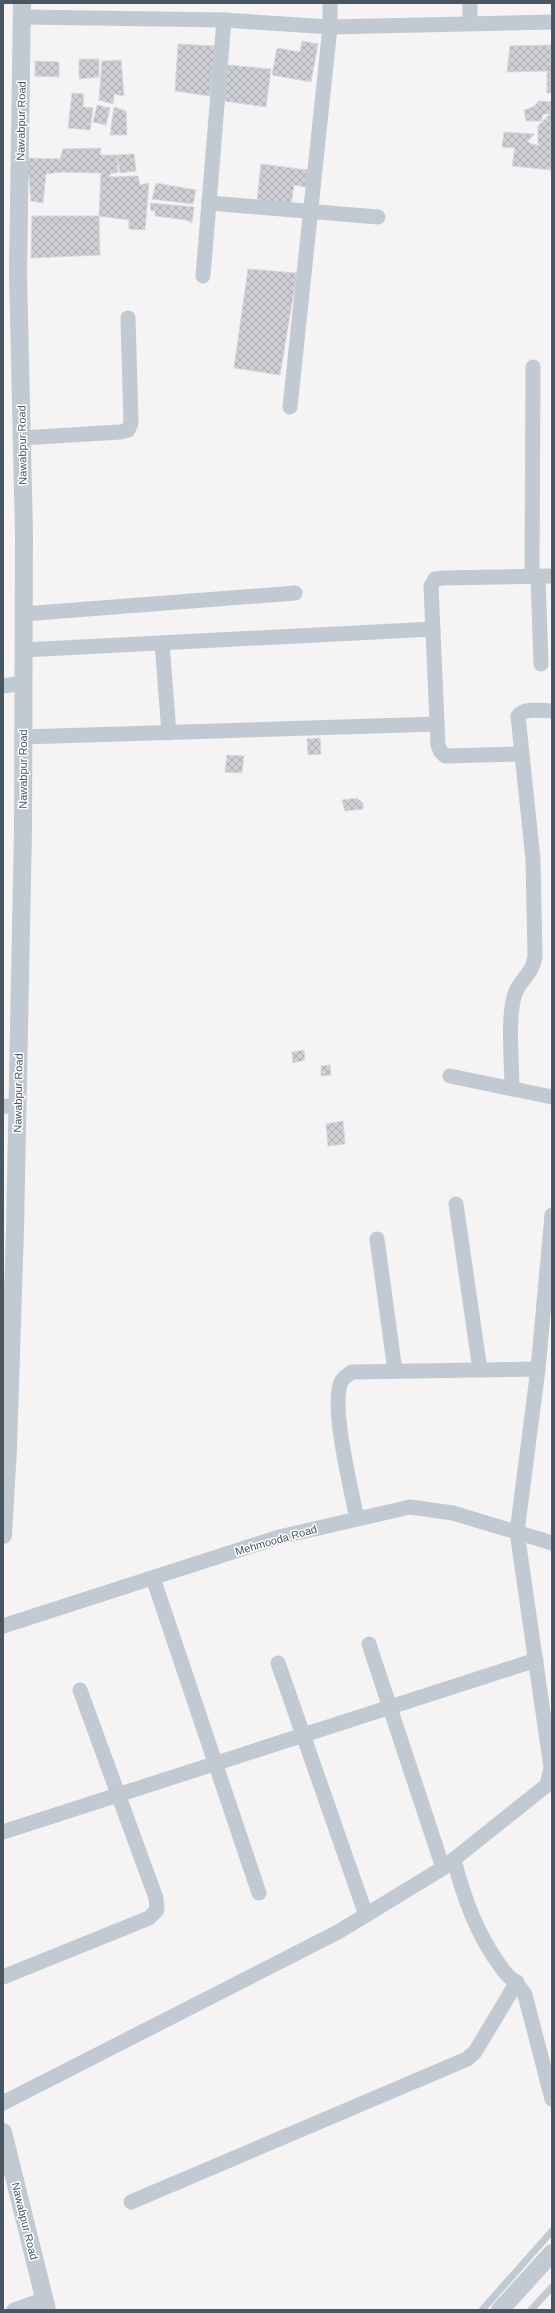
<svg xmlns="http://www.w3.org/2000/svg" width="555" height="2313" font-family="Helvetica,sans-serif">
<defs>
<pattern id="building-cross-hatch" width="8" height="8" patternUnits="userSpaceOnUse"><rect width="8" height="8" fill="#cdcfd5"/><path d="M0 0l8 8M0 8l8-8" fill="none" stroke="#a8abb0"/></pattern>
</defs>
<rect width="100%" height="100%" fill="#f5f3f3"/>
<!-- building -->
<g fill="url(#building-cross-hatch)" stroke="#d7d9de">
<polygon points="302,41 318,44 311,82 272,75 277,48 300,52"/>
<polygon points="178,44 215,46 210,96 175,91"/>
<polygon points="552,45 552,93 547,93 547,71 507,72 510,46"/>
<polygon points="79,59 99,59 99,77 79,79"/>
<polygon points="121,60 124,96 114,94 113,104 99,100 102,61"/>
<polygon points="35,61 59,62 59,77 35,76"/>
<polygon points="228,65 271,69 266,107 224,101"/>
<polygon points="72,93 84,94 83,107 93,108 90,130 68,128"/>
<polygon points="539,101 552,102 552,170 512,166 515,148 502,147 504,132 535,134 527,142 538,146 538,126 550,114 543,114 541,121 526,121 524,110 533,107"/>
<polygon points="97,105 110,108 106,125 93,122"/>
<polygon points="114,107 126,111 127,135 110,135"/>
<polygon points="101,148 100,155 117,155 118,172 110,174 110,177 138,176 140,185 149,183 145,230 129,229 129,220 99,216 101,173 61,172 46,174 43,203 31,201 29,177 26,178 28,158 60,159 63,149"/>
<polygon points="134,154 136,171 120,173 117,155"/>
<polygon points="261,164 308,170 306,187 294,185 291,205 257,201"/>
<polygon points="156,183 196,190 193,204 152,199"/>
<polygon points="150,203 194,207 192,223 187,220 155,216 155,210 151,211"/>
<polygon points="32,216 99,216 100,255 31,258"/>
<polygon points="248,269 297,273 280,375 234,368"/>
<polygon points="320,738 321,754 308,755 307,739"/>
<polygon points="227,755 244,756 242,773 225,772"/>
<polygon points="357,798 363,803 363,809 345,811 342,800"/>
<polygon points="304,1050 305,1060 293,1063 292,1052"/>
<polygon points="330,1065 331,1075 321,1076 321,1066"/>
<polygon points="343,1121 345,1144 328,1146 326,1124"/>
</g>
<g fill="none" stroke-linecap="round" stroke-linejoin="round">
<!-- service -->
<g stroke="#c1cad2" stroke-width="7">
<polyline points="482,2310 552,2231"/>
<polyline points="531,2310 552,2287"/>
</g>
<!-- minor -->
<g stroke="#c1cad2" stroke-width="15">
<polyline points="470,3 470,23"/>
<polyline points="23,17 224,20 330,27 552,22"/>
<polyline points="209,203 378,217"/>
<polyline points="203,276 224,20"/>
<polyline points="290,407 330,27 330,3"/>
<polyline points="22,438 120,432 128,430 131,423 128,318"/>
<polyline points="532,577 533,367"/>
<polyline points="538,577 541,664"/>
<polyline points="23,614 295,593"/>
<polyline points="162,643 169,733"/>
<polyline points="23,650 433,629"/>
<polyline points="3,686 23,683"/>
<polyline points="23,737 437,724"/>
<polyline points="521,754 445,756 441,752 438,745 431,586 435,579 444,578 552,576"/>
<polyline points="450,1076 552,1097"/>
<path d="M512 1089C512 1063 507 1017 515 994 520 979 532 975 535 957L533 859 518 716C524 707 542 711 552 711"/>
<polyline points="3,1106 18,1107"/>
<polyline points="456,1204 480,1370"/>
<polyline points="377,1239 395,1371"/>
<path d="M357 1519C351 1488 332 1413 340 1385 341 1379 347 1375 352 1372L538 1369"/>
<polyline points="153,1578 259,1893"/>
<polyline points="3,1626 279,1537 410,1507 453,1513 552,1543"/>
<polyline points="369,1644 443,1868"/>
<polyline points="278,1663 366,1915"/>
<polyline points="3,1832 536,1660"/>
<path d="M454 1860C464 1898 477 1935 501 1967 508 1978 517 1981 525 1995L552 2099"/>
<polyline points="3,1977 149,1918 157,1910 156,1898 80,1690"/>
<polyline points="3,2103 338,1932 443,1868 547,1785 551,1768 517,1532 538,1369 552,1215"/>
<polyline points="131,2202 467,2059 475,2052 517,1982"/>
<polyline points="14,2310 45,2299"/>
</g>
<!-- tertiary -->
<g stroke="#c1cad2" stroke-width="18">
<polyline points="3,1535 8,1448 15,1229 23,829 24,535 18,273 22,3"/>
<polyline points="3,2132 47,2310"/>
<polyline points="500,2310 552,2253"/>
</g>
</g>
<g text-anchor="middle" stroke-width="3" stroke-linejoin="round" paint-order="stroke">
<!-- street labels -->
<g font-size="11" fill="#4a5661" stroke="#fff">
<text transform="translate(21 121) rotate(-89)" y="4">Nawabpur Road</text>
<text transform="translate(22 445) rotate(-91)" y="4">Nawabpur Road</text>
<text transform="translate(23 769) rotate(-90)" y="4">Nawabpur Road</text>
<text transform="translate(18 1093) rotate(-89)" y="4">Nawabpur Road</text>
<text transform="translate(276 1540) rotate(-16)" y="4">Mehmooda Road</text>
<text transform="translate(25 2221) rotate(76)" y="4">Nawabpur Road</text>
</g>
</g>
<!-- border -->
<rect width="555" height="2313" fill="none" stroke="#4a5661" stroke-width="8"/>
</svg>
